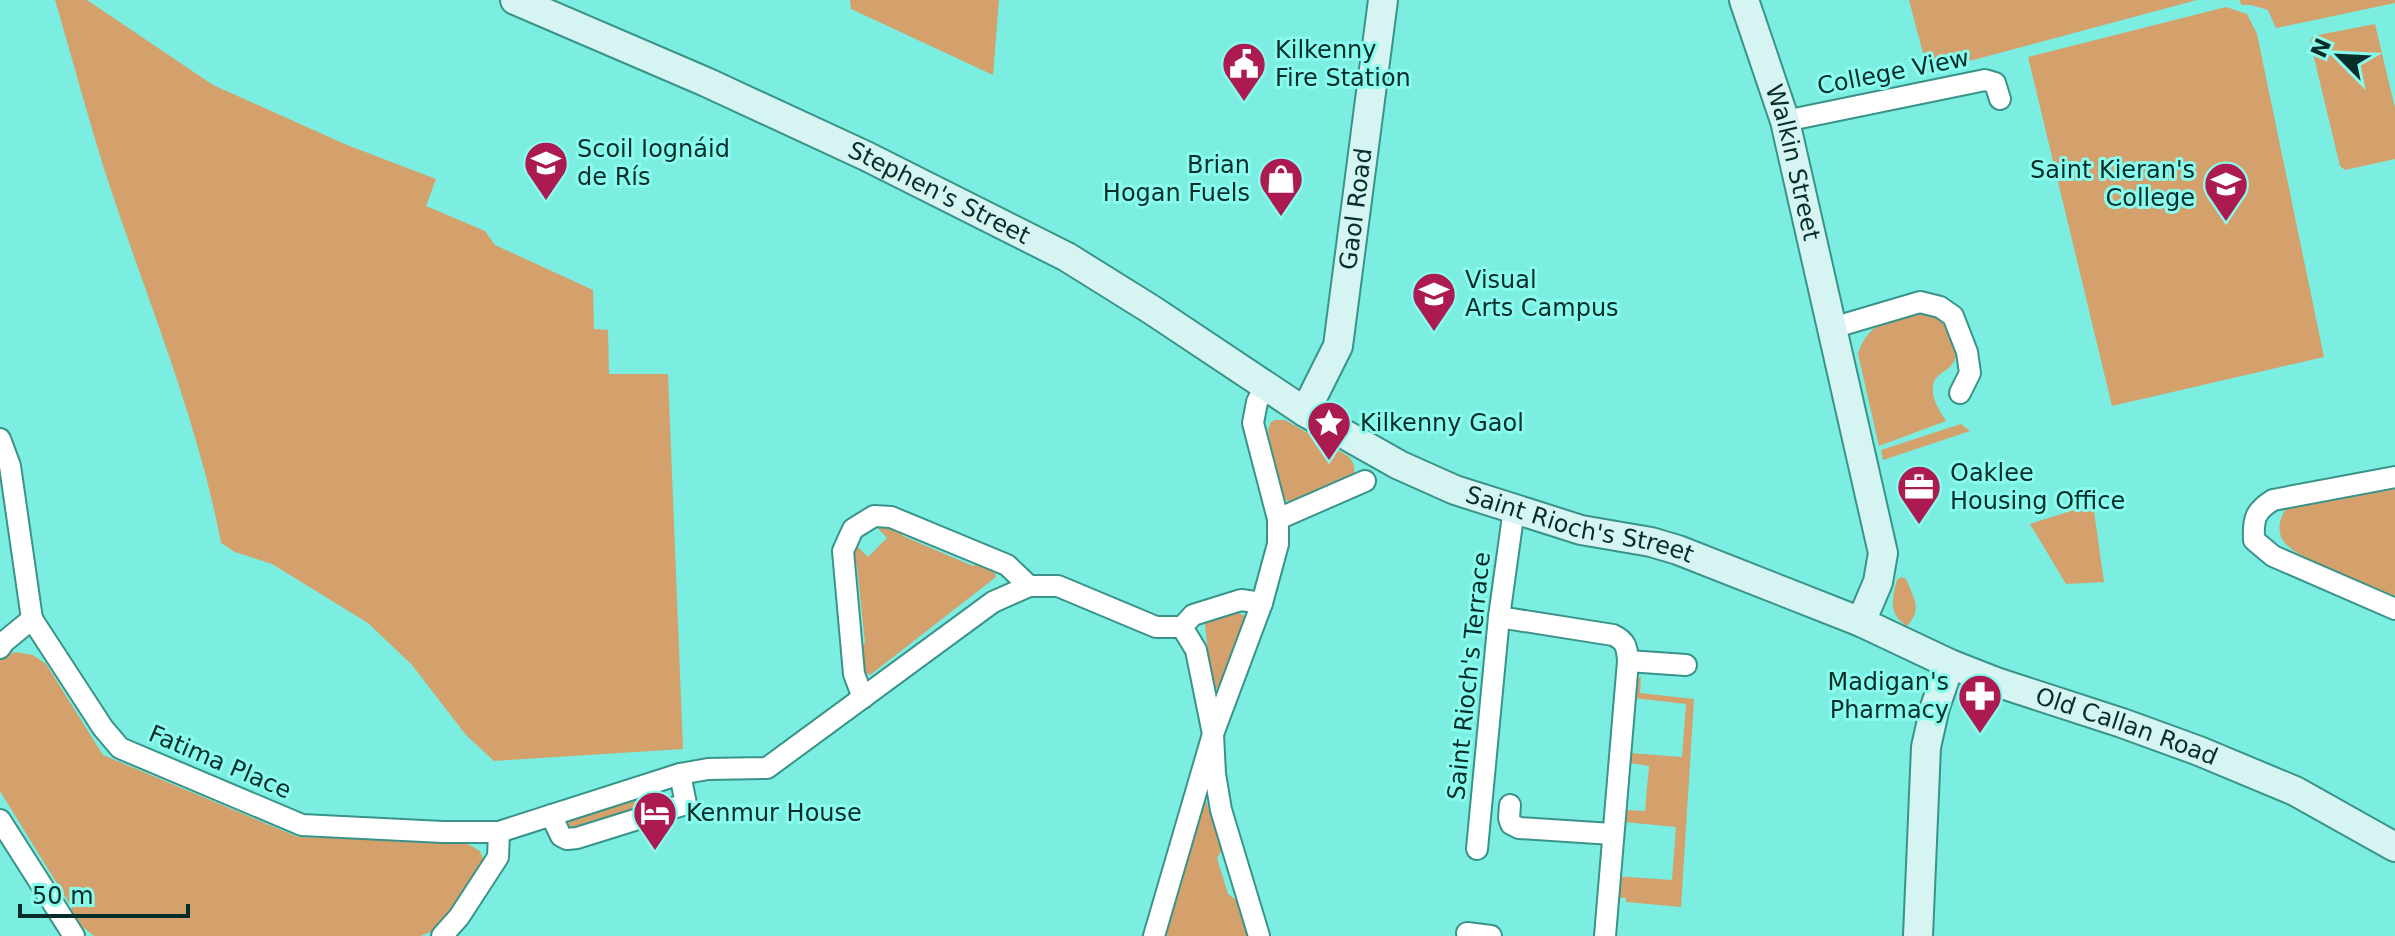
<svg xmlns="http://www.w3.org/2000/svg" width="2395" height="936" font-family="'DejaVu Sans',sans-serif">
<rect width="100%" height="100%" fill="#7beee1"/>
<!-- green -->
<g fill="#d4a06c">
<path d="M55 0H87L213 85 347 145 436 179 426 206 485 231 495 245 593 290 594 329 608 330 609 374H668L683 749 494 761 466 735 412 665 368 623 272 564 235 552 221 543C198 422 151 309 112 193 91 130 74 64 55 0Z"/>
<polygon points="850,0 999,0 993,75 851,9"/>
<polygon points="1909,0 2197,0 1928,72"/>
<polygon points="2239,0 2395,0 2395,3 2276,28 2268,10 2251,5 2242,5"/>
<polygon points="2226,7 2247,14 2257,34 2324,357 2112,406 2028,57"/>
<polygon points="2375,24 2395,108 2395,159 2345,170 2340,166 2310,41 2313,36"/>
<path d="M1922 312C1942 316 1949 327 1954 346 1956 352 1957 358 1953 363 1946 373 1935 373 1933 386 1931 399 1940 411 1946 421L1879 446 1858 354C1869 320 1892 319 1922 312Z"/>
<path d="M1275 420H1285L1348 456C1354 463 1357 469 1352 477 1341 481 1330 485 1319 489 1304 496 1297 514 1280 494L1268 430 1271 422Z"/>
<polygon points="1961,424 1970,431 1883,460 1881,450"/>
<path d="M2395 486V596C2371 585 2301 561 2286 544 2275 533 2279 515 2290 505Z"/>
<polygon points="2093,504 2104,582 2066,584 2030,524"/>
<polygon points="896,524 903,536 973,566 981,561 992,565 996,577 870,675 860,670 857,649 865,643 857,566 849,566 855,544 868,557 887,538 875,525"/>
<path d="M1901 577 1906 579C1914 599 1923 608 1907 626 1888 614 1892 599 1897 580Z"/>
<polygon points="1236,612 1245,616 1243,622 1219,688 1215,689 1212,686 1205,625 1208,620"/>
<polygon points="15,652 33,655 46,664 103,755 298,837 464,842 480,851 486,868 437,929 421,936 94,936 70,917 72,908 0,791 0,659"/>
<polygon points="1641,676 1640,693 1694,699 1681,907 1626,902 1626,898 1612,897 1614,876 1672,880 1676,827 1624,822 1625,810 1645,811 1649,766 1629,763 1630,753 1682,757 1686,704 1633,698 1635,682"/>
<polygon points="662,792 665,801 571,831 568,821"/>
<polygon points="1205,798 1222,850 1217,858 1228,894 1240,903 1251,936 1164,936"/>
</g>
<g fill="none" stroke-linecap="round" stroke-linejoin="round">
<!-- street casing -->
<g stroke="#399389" stroke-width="24">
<g id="street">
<polyline points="1785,121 1985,80 1995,83 2000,99"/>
<polyline points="1832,328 1920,302 1940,307 1953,316 1967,352 1970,373 1960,393"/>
<polyline points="0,439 10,466 32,619"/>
<path d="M2395 477 2273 500C2255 511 2253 519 2254 540L2273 556 2395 609"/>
<polyline points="1278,519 1365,481"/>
<path d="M1499 617 1613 635C1626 641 1627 647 1628 661L1605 936"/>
<polyline points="1182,627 1196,650 1213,734 1215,774 1221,810 1259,936"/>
<polyline points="1182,627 1193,615 1241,600 1262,603"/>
<polyline points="0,648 4,642 32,619 103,728 120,748 302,825 443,832 499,832 680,774 708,769 767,768 993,602 1029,586"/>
<polyline points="1628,661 1686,665"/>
<polyline points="863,698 854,674 843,551 853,529 874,516 891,517 1007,565 1029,586 1058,586 1156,627 1182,627"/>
<polyline points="1510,805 1509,818 1511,824 1519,828 1612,834"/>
<polyline points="551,815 561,836 567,839 577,838 686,804 680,774"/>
<polyline points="0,820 74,936"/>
<polyline points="1477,849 1499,617 1514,509"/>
<polyline points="1467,933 1491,936"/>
<polyline points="442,936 459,917 498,857 499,832"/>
<polyline points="1154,936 1213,734 1262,603 1278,544 1278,519 1253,423 1257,402 1266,385"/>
</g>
</g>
<!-- secondary casing -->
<g stroke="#399389" stroke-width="32">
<g id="secondary">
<path id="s1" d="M515 0 706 82 866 156 1067 257 1152 310 1305 412 1399 465 1455 490 1581 530 1651 542 1678 550 1861 622 1950 664 1996 682 2122 723 2199 751 2295 791 2395 847"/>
<path id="s2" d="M1744 0 1785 121 1883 553 1878 582 1861 622"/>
<path id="s3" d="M1305 412 1338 346 1383 0"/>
<polyline points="1918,936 1926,747 1935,707 1950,664"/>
</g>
</g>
<!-- street -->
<use href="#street" stroke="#fff" stroke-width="20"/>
<!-- secondary -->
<use href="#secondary" stroke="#d6f5f2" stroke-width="28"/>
</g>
<!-- icons -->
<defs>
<g id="civic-pin" transform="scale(2.3)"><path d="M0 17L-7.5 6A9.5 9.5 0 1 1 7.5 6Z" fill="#ab1a51" stroke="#89fcee"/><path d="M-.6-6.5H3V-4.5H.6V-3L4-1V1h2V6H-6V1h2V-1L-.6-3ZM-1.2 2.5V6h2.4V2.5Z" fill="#fff"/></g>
<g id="school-pin" transform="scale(2.3)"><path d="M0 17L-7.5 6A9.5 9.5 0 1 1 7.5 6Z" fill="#ab1a51" stroke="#89fcee"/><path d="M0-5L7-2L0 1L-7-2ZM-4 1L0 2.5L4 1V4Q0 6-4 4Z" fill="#fff"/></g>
<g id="shop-pin" transform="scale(2.3)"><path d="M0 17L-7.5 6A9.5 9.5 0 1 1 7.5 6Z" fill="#ab1a51" stroke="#89fcee"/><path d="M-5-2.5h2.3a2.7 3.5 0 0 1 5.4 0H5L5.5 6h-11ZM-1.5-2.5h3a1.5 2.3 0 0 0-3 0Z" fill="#fff"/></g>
<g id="university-pin" transform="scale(2.3)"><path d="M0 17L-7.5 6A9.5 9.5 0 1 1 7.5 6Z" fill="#ab1a51" stroke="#89fcee"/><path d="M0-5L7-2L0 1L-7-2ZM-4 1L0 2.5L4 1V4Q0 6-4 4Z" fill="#fff"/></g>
<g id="sight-pin" transform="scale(2.3)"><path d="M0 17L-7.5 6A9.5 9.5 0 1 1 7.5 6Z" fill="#ab1a51" stroke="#89fcee"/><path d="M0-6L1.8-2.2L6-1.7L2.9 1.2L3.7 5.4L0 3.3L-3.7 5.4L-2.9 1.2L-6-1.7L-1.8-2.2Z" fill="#fff"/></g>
<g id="office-pin" transform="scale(2.3)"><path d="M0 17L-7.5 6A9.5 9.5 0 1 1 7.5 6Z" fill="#ab1a51" stroke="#89fcee"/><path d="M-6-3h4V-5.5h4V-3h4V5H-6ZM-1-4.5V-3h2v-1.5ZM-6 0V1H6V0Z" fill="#fff"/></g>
<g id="pharmacy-pin" transform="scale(2.3)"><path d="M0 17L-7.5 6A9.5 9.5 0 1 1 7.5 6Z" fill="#ab1a51" stroke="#89fcee"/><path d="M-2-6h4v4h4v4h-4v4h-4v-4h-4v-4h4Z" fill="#fff"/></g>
<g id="hotel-pin" transform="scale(2.3)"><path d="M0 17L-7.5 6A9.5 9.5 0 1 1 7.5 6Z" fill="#ab1a51" stroke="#89fcee"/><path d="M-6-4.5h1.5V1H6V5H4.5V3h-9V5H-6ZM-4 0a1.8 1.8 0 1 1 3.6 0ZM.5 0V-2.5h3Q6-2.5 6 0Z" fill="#fff"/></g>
</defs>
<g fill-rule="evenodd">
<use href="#civic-pin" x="1244" y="64"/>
<use href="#school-pin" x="546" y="163"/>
<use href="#shop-pin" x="1281" y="179"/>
<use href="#school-pin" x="2226" y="184"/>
<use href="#university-pin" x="1434" y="294"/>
<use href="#sight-pin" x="1329" y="423"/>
<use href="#office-pin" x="1919" y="487"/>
<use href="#pharmacy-pin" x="1980" y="696"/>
<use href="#hotel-pin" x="655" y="813"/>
</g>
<g text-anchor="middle" stroke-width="6" stroke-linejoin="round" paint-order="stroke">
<!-- poi labels -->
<g font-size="24" fill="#062d29" stroke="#89fcee" text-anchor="start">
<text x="1275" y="58">Kilkenny<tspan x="1275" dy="28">Fire Station</tspan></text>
<text x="577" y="157">Scoil Iognáid<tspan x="577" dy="28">de Rís</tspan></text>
<text x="1250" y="173" text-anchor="end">Brian<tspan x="1250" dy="28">Hogan Fuels</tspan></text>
<text x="2195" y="178" text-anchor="end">Saint Kieran's<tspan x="2195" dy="28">College</tspan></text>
<text x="1465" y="288">Visual<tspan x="1465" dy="28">Arts Campus</tspan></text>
<text x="1360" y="431">Kilkenny Gaol</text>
<text x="1950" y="481">Oaklee<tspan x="1950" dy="28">Housing Office</tspan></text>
<text x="1949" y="690" text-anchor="end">Madigan's<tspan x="1949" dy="28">Pharmacy</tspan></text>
<text x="686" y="821">Kenmur House</text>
</g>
<!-- street labels -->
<g font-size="24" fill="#062d29" stroke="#89fcee">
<text transform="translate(1893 72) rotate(-11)" y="8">College View</text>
<text dy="8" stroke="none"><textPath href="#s2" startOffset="170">Walkin Street</textPath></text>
<text dy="8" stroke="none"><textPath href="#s1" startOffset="466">Stephen's Street</textPath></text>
<text dy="8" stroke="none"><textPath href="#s3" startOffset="212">Gaol Road</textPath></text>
<text dy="8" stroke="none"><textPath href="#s1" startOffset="1192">Saint Rioch's Street</textPath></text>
<text transform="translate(1469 676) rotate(-84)" y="8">Saint Rioch's Terrace</text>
<text dy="8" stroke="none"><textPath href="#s1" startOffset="1776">Old Callan Road</textPath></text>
<text transform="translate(220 762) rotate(23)" y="8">Fatima Place</text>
</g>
</g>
<!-- north arrow -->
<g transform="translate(2339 56) rotate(294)" stroke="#89fcee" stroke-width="6" paint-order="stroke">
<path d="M0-6L14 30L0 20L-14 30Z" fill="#062d29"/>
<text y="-12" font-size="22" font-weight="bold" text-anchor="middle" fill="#062d29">N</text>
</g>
<!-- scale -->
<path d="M20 904v12h168v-12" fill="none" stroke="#062d29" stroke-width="4"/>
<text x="32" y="904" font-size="24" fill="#062d29" stroke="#89fcee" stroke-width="6" paint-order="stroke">50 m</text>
</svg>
